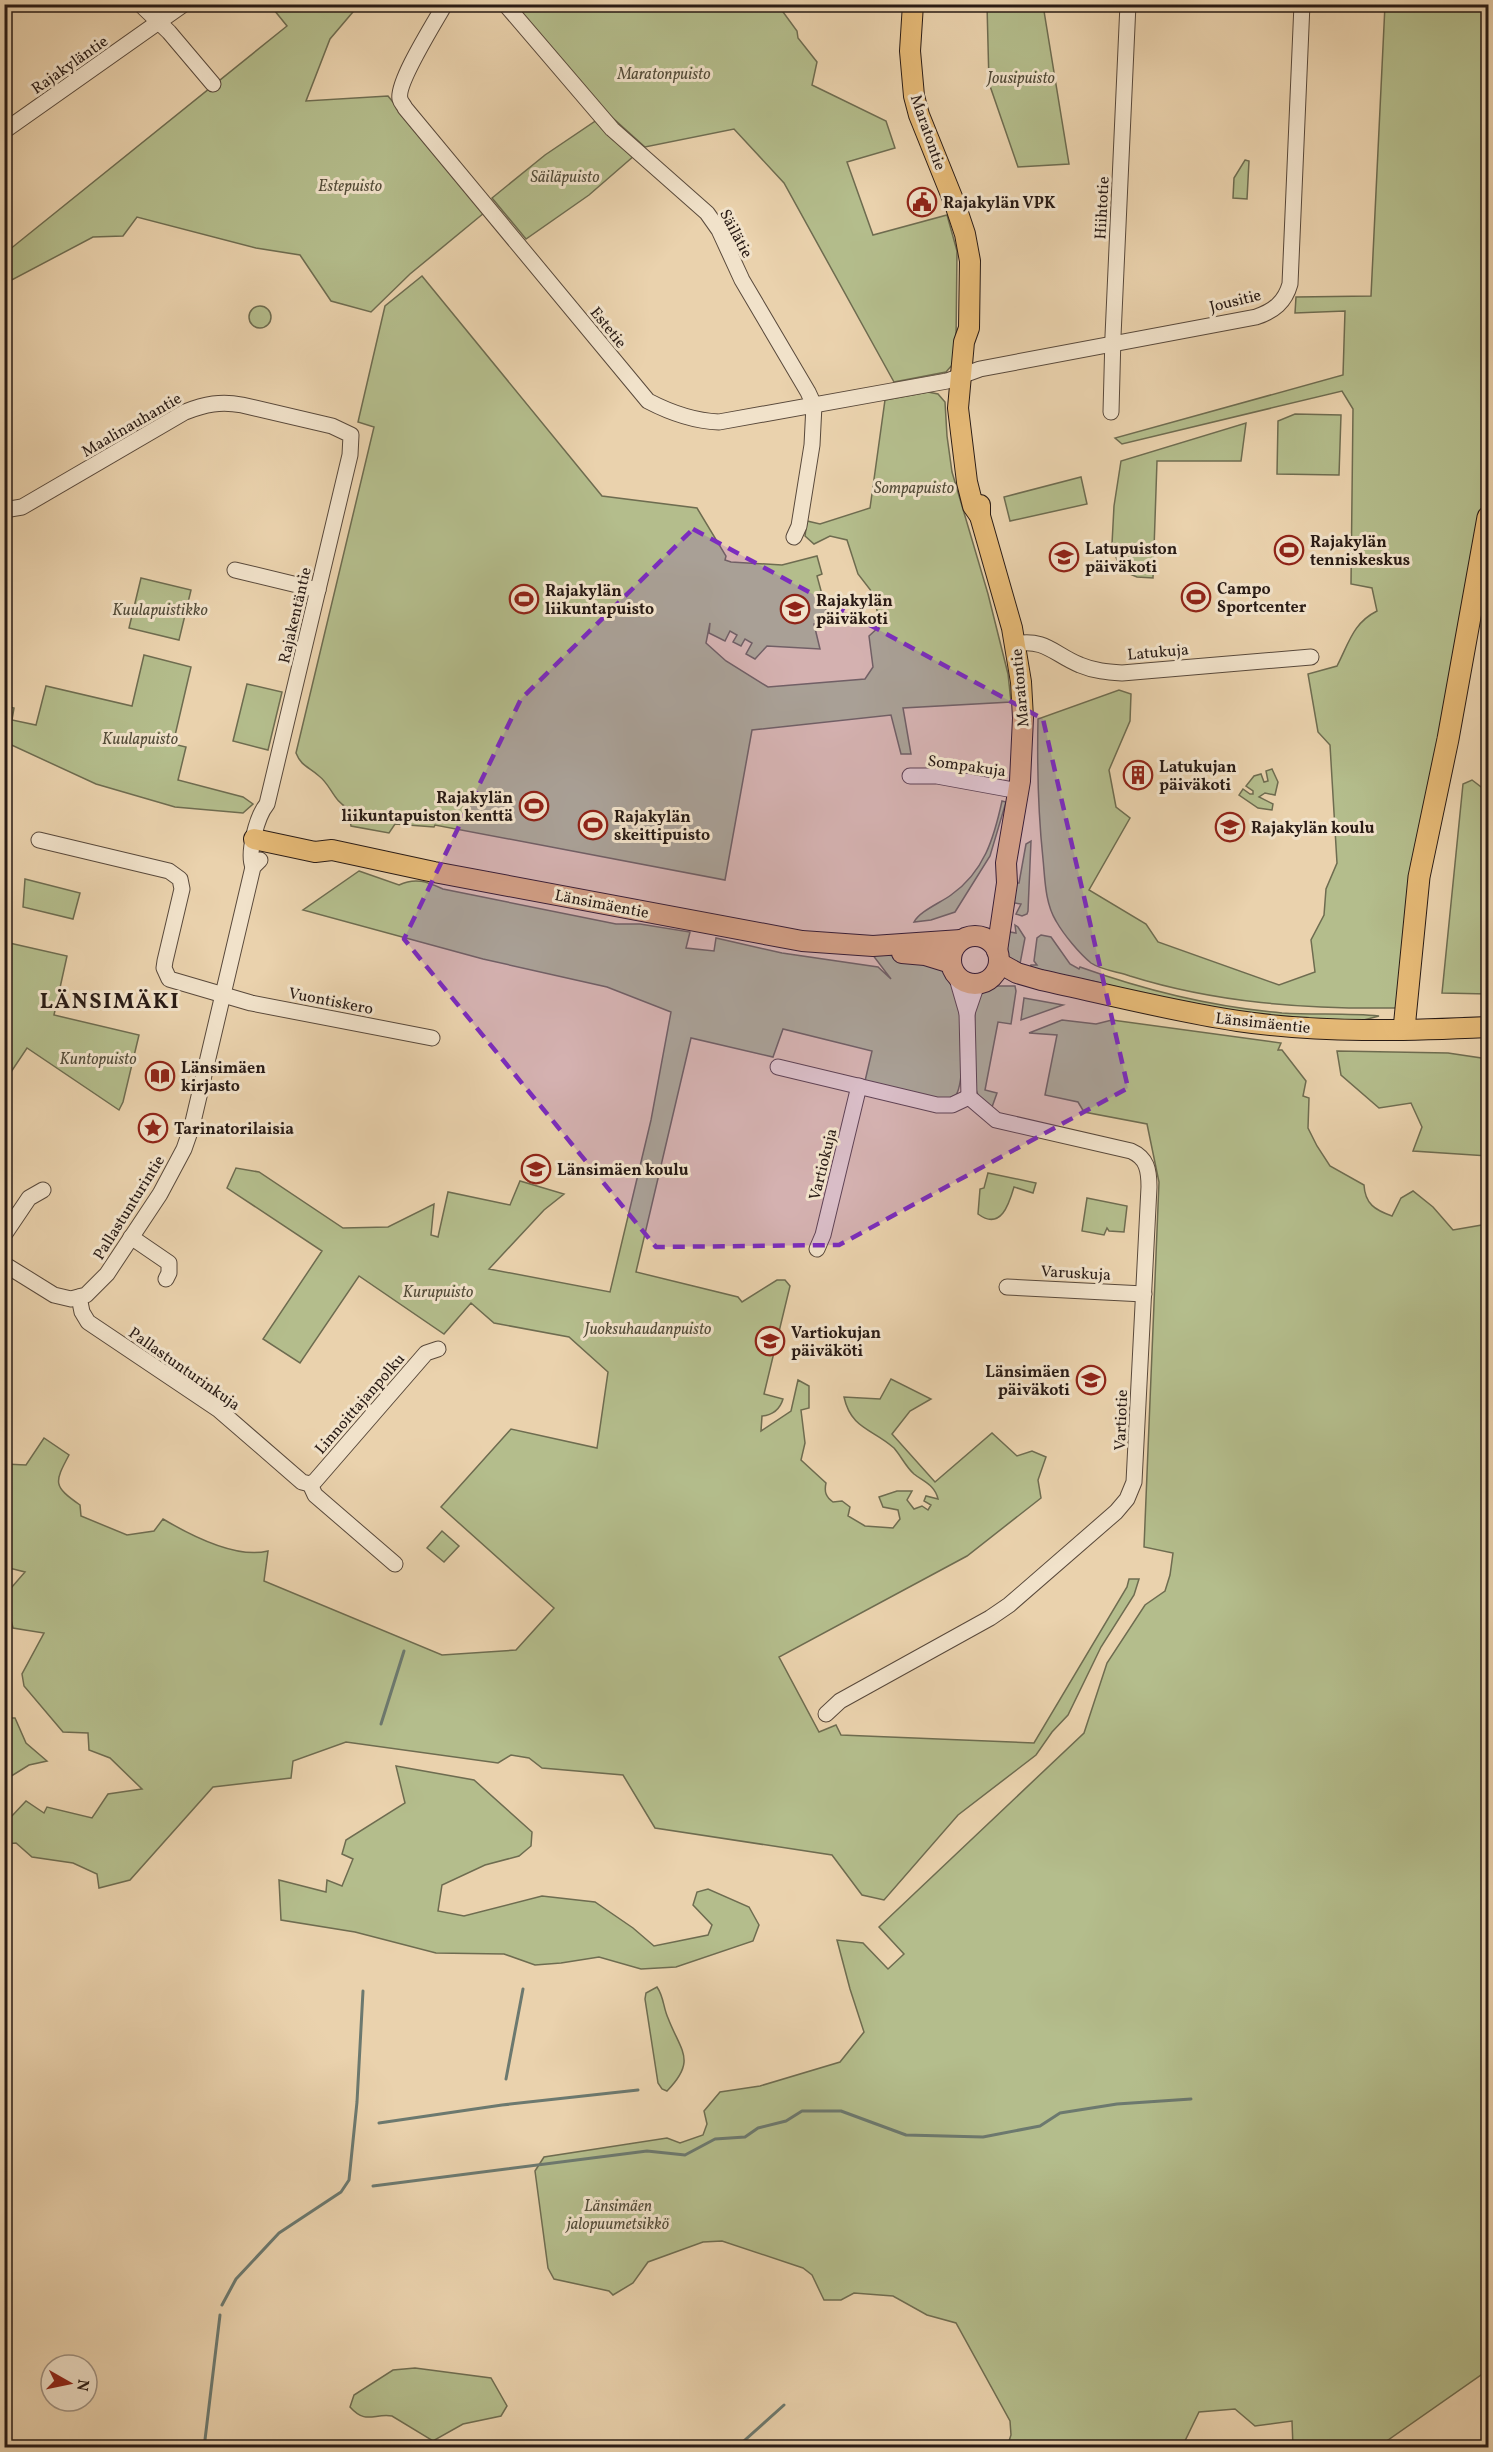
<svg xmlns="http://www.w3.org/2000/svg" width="1493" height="2452" font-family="Vollkorn,serif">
<rect width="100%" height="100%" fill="#ead2ad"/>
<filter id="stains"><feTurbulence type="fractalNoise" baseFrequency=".00333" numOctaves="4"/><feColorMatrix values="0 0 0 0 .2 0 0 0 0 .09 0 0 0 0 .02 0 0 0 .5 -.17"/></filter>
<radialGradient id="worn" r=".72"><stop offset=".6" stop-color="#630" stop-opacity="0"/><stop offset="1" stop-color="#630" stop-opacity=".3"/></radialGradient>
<!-- green -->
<g fill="#b4bd8c" stroke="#6e6c50" stroke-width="1.5">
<polygon points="270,5 357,5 358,6 330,39 306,101 388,96 484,213 410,274 371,312 331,301 300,255 256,248 137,217 123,236 93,237 8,282 5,281 4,254 287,26"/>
<polygon points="512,5 778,5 797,31 798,38 817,62 812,85 886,121 895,148 847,162 873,235 947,215 957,251 956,341 953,364 946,372 894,382 784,183 734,129 645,147 605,111"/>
<polygon points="987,5 1043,5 1069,164 1018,167 989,83"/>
<path d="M1385 5H1488V459L1479 532 1399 1001 1395 1008C1305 1009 1216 1003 1130 976 1119 972 1101 970 1091 963 1079 953 1064 935 1056 921 1045 903 1045 879 1043 859 1038 812 1037 766 1038 719L1119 690 1131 694 1130 721 1109 770 1116 807 1130 818 1089 890 1146 924 1158 942 1279 985 1315 972 1311 940 1324 915 1326 889 1337 863 1330 745 1318 732 1308 674 1337 666C1349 643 1353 623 1377 611L1372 588 1351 584 1353 409 1342 391 1122 444 1115 438 1343 375 1345 311 1295 313 1296 297 1371 296Z"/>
<polygon points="597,120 635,155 589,195 526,239 492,198 545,155"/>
<polygon points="1245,160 1249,161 1247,199 1233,198 1234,178"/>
<path d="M422 276 602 496 697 508 726 556 725 560 731 562 782 565 817 556 822 574 817 576 829 620 814 624 820 649 767 646 755 659 746 654 752 643 745 639 741 646 733 642 737 635 730 631 725 641 709 633 710 623 706 643 726 661 768 687 865 679 873 667 869 636 881 625 872 592 858 574 847 540 830 536 814 544 805 536 807 521 820 524 870 508 885 400 928 392 938 394 945 402 947 436 952 472 988 594 1008 674 1011 702 903 708 911 754H901L891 715 752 730 725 880 435 825 434 827 395 824 389 833 351 826 348 808C334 802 331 785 319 776 309 767 301 766 296 753L374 427 358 422 385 306Z"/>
<circle cx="260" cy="317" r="11"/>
<polygon points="1295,414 1341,415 1339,475 1277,474 1278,421"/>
<polygon points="1246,423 1241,461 1157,461 1153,578 1137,577 1120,570 1112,544 1114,506 1121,461"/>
<polygon points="1081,477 1087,504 1010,521 1004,497"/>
<polygon points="141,578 191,590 179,640 129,628"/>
<polygon points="144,655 191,667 173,744 186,747 178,780 243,797 253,804 243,813 175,807 96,784 5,742 5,706 14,708 12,720 36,725 46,686 132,706"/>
<polygon points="247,684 282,692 268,750 233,741"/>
<polygon points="1272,769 1278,782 1275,795 1265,793 1259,797 1273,804 1272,810 1258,808 1239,795 1243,789 1250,794 1253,794 1253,791 1246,786 1254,776 1261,774 1264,782 1268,781 1266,771"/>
<polygon points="1472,780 1485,790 1488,825 1488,994 1442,993 1463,784"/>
<path d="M1002 801 1006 802 990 856 955 912 931 920 914 922C920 911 940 903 951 895 984 872 994 838 1002 801Z"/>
<polygon points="1031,841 1028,911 1027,914 1022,916 1016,914 1021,904 1008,902 1013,883 1019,883 1026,844"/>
<path d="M359 871 399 885C416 877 427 882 443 889L616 924H640L690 932 686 948 714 951 716 938 782 953 878 967 891 979 872 954C891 956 931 956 945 968 953 974 960 998 961 1007 964 1023 964 1083 956 1095L945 1100 865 1081 872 1051 783 1029 773 1057 691 1038 636 1272 738 1297 742 1302 777 1280H785L790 1286 764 1394 783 1399C780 1409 773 1415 762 1416L761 1431 791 1411 798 1380 809 1386V1408L801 1410 805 1443 801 1460 826 1483C824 1492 826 1497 833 1502L842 1501 850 1507 848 1516 865 1526 893 1528 900 1519 898 1510 883 1507 879 1497 897 1491H912L907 1500 914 1509 922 1506 928 1510 931 1505 924 1501 926 1496 938 1499C935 1485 924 1482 914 1474 906 1467 901 1456 894 1448 873 1429 851 1429 844 1397L880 1399 891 1379 931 1399 910 1411 892 1434 935 1482 992 1433 1017 1456 1032 1451 1046 1457 1038 1480 1041 1498 967 1556 779 1657 819 1732 836 1725 841 1735 1034 1743 1127 1587 1129 1579H1139L1134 1595 1101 1647 1068 1715 1052 1732 1036 1755 958 1815 884 1900 862 1895 832 1855 655 1828 623 1775 542 1768 529 1758 511 1755 498 1763 346 1742 293 1761 291 1778 213 1787 130 1880 99 1888 97 1874 73 1863 32 1857 16 1843 5 1844V1816L11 1817 26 1801 44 1813 47 1807 92 1818 108 1794 142 1789 110 1758 89 1750 88 1733 63 1732 24 1686 22 1674 44 1633 13 1628 5 1595 25 1572 5 1567V1464L26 1465 44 1438 69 1455C54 1483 53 1486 80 1505L81 1516 127 1535 154 1531 163 1519C190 1535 236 1559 268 1551L264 1581 442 1655 516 1650 554 1608 441 1507 511 1429 597 1448 608 1372 569 1337 494 1323 471 1303 444 1334 359 1276 300 1363 263 1339 322 1251 227 1188 236 1168 259 1172 343 1228 388 1227 434 1204 431 1235 438 1237 448 1192 510 1205 520 1181 564 1194 544 1210 489 1269 610 1292 651 1120 671 1012 607 987 483 959 303 910Z"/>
<polygon points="25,879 80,893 73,919 23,907"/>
<polygon points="1015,925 1018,927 1025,938 1019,969 1003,954 1004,931 1016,933"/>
<path d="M1041 935 1051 937 1070 964 1079 969 1080 967C1144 990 1214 1007 1282 1013 1314 1015 1347 1013 1379 1016L1360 1021 1337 1022 1229 1014 1092 981 1029 970 1031 965H1037L1034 961 1037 938Z"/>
<polygon points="5,942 67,956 54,1015 139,1035 123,1102 119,1110 27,1048 5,1081"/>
<polygon points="987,986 1015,986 1016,991 1011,1024 998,1022 985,1090 997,1093 992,1107 979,1098 973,1081 975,1004 981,990"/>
<polygon points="1024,998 1063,1005 1021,1020"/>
<path d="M1062 1020 1096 1024 1112 1020 1281 1043 1278 1050H1282L1306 1081 1303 1096 1309 1098 1308 1128 1317 1146 1330 1166 1364 1185C1365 1204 1375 1210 1392 1216L1401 1198 1413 1191 1433 1207 1453 1230 1488 1224V2370L1378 2447H1293L1292 2421 1255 2426 1235 2409 1199 2412 1182 2447H1007L1011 2435 1010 2421 956 2323 927 2315 893 2296 854 2293 841 2300H824L812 2275 803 2268 722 2241 703 2242 648 2262 633 2283 613 2295 609 2291 554 2279 548 2268 535 2171 544 2157 667 2138 680 2143 703 2135 707 2124 704 2111 720 2092 760 2086 840 2062 864 2032 850 1989 837 1940 863 1943 888 1969 904 1954 879 1927 1084 1733 1107 1663 1145 1605 1165 1591 1170 1575 1173 1553 1144 1547 1159 1182 1147 1124 1084 1112 1078 1102 1045 1095 1057 1035 1029 1033Z"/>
<polygon points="1337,1051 1448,1053 1488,1059 1488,1156 1413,1151 1422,1127 1411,1103 1379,1108 1341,1075"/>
<path d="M988 1173 1036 1183 1033 1193 1014 1187C1009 1204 1001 1231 978 1214L980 1189 984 1188Z"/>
<polygon points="1087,1198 1127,1206 1124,1232 1109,1231 1107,1228 1104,1235 1082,1231"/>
<polygon points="442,1531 459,1546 444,1562 427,1548"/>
<polygon points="5,1718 15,1718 26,1743 47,1761 29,1765 5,1780"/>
<polygon points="396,1766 474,1780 532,1832 531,1846 519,1856 485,1865 442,1885 438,1911 464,1916 542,1896 595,1902 633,1928 654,1946 708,1935 712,1925 693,1905 697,1892 708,1889 749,1907 759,1925 753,1941 676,1967 641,1969 599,1957 561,1963 535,1965 504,1954 436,1953 355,1932 281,1920 279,1880 326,1892 327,1880 342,1886 353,1859 342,1854 346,1840 405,1803"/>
<path d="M657 1987C664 1997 663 2007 668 2018 681 2052 697 2060 667 2091L662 2089 658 2083 645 1999 646 1993Z"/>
<path d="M415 2368 491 2378 507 2406 501 2416 463 2424 433 2441 392 2416C374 2413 366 2425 350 2407L354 2395 393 2370Z"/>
</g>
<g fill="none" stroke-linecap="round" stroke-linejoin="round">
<!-- stream -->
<g stroke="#6c796f" stroke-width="3">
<polyline points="381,1724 404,1651"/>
<polyline points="506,2079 523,1989"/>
<polyline points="379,2123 502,2105 638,2090"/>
<polyline points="373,2186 647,2151 685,2155 715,2139 745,2137 758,2128 786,2121 802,2111 841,2111 906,2135 983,2137 1040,2126 1060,2113 1117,2104 1191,2099"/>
<polyline points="222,2305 236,2279 279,2233 341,2192 349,2180 357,2102 363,1991"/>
<polyline points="204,2448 220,2315"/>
<polyline points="736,2448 784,2405"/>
</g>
<!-- minor casing -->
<g stroke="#59493b" stroke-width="17">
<g id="minor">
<polyline points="140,4 169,32 213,84"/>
<path d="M445 4C435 22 396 83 400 99 401 103 404 105 405 108L648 401C671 413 693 421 719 422L947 381 980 369 1256 317C1274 311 1285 302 1290 284L1302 4"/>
<polyline points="505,4 612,129 707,213 719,230 742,280 808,392 814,405 812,445 799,526 794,537"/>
<polyline points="4,131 184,4"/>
<polyline points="1111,412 1113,336 1128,4"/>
<path d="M4 510 22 507 185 412C205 404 221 401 242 405L332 426 351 435 350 455 267 804C257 816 247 853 253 867"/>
<polyline points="235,570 318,590"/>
<path d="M1015 644C1045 638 1055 655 1080 665 1094 671 1108 672 1122 673L1311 657"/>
<polyline points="910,776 937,776 1019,791"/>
<polyline points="39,840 169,871 180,879 182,889 165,961 164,968 169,979 251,1003 432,1038"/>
<polyline points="967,1013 977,984"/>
<polyline points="778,1067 937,1105 952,1105 969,1097"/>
<polyline points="4,1235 29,1198 43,1190"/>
<polyline points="131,1237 169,1263 169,1273 166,1279"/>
<polyline points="817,1249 823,1235 859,1086"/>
<polyline points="4,1264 54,1295 71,1299 86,1295 107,1274 160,1194 184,1149 192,1126 253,867 260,860"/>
<polyline points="1007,1287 1144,1294"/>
<polyline points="79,1297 82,1312 88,1322 219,1410 302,1482 310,1484"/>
<polyline points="310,1484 315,1481 426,1353 438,1349"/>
<polyline points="310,1484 315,1495 395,1564"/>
<path d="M826 1714 840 1701 990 1618 1009 1605 1116 1512 1127 1499 1134 1482 1149 1187C1149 1170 1147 1158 1131 1151L996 1120 969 1097 967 1013 956 975"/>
</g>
</g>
<!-- major casing -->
<g stroke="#291b15" stroke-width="22">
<g id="major">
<polyline points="913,4 910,51 914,96 919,115 956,207 965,234 970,261 969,328 964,342 958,408 967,482 973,506 980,516"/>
<polyline points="980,505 980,516 1012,628 1021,682 1023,718 1020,781 1006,863 1007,883 997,951"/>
<polyline points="254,839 315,852 332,850 434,872 802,941 873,946 961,940"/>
<circle cx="975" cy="960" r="24"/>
<polyline points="902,953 925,955 951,963"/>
<path d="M999 963 1017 973 1041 980C1106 994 1171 1011 1238 1021 1320 1033 1405 1031 1488 1027"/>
</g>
</g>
<!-- highway casing -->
<g stroke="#291b15" stroke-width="23">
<polyline id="highway" points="1404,1029 1419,877 1448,739 1488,517"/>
</g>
<!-- minor -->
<use href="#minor" stroke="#f1e2ca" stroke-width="15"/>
<!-- major -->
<use href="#major" stroke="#e5b976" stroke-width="20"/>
<!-- highway -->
<use href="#highway" stroke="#e5b976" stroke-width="21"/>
</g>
<!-- marked area -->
<path fill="#7b2cbf" fill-opacity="0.2" stroke="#7b2cbf" stroke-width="4.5" stroke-dasharray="12 8" stroke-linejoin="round" d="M693 529 1043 719 1128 1088 839 1245 656 1247 404 939 521 699Z"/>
<!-- icons -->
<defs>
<g id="civic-ring" transform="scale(1.5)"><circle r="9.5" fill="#f1e2ca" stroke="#8f2418" stroke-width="1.5"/><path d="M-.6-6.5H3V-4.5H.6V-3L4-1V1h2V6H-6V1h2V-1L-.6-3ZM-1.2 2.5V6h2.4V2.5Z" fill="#8f2418"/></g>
<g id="stadium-ring" transform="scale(1.5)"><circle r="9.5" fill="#f1e2ca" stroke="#8f2418" stroke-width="1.5"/><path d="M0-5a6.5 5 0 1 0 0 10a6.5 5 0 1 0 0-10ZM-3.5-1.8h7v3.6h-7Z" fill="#8f2418"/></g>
<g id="school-ring" transform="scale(1.5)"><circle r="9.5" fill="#f1e2ca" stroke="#8f2418" stroke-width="1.5"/><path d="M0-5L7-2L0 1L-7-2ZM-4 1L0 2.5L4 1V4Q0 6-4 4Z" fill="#8f2418"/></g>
<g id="building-ring" transform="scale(1.5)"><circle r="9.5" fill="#f1e2ca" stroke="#8f2418" stroke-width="1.5"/><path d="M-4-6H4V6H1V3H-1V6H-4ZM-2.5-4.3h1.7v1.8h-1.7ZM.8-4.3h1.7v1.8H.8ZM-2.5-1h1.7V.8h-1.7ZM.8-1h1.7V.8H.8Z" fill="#8f2418"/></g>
<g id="library-ring" transform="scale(1.5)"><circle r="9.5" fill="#f1e2ca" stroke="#8f2418" stroke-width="1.5"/><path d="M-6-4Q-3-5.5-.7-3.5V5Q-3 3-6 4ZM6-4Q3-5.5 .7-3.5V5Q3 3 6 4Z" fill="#8f2418"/></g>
<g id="sight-ring" transform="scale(1.5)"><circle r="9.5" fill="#f1e2ca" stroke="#8f2418" stroke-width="1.5"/><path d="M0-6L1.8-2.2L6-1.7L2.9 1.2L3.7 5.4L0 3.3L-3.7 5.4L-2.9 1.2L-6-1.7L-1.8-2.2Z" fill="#8f2418"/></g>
</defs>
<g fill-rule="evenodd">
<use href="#civic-ring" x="922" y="202"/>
<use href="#stadium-ring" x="1289" y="550"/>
<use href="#school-ring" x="1064" y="557"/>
<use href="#stadium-ring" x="1196" y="597"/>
<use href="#stadium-ring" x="524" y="599"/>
<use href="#school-ring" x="795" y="609"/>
<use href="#building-ring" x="1138" y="775"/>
<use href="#stadium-ring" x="534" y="806"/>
<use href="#stadium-ring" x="593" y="825"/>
<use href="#school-ring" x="1230" y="827"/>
<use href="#library-ring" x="160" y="1076"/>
<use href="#sight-ring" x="153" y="1128"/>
<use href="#school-ring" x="536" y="1169"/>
<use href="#school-ring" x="770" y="1341"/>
<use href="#school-ring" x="1091" y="1380"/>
</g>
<g text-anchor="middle" stroke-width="6" stroke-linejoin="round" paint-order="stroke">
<!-- street labels -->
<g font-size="16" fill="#291b15" stroke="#f1e2ca">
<text transform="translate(69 64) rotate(-35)" y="6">Rajakyläntie</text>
<text transform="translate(929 132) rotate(71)" y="6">Maratontie</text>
<text transform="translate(1101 208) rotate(-87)" y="6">Hiihtotie</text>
<text transform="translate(737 233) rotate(62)" y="6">Säilätie</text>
<text transform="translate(1235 300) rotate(-14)" y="6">Jousitie</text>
<text transform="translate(609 327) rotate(51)" y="6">Estetie</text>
<text transform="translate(131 424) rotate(-30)" y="6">Maalinauhantie</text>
<text transform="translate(294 615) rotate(-77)" y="6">Rajakentäntie</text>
<text transform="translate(1158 651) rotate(-5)" y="6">Latukuja</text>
<text transform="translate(1019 688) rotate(-95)" y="6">Maratontie</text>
<text transform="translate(967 765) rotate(8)" y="6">Sompakuja</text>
<text transform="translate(602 903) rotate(11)" y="6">Länsimäentie</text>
<text transform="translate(331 1000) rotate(11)" y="6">Vuontiskero</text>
<text transform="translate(1263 1022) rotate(6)" y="6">Länsimäentie</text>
<text transform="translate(822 1164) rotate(-76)" y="6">Vartiokuja</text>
<text transform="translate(128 1207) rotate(-58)" y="6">Pallastunturintie</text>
<text transform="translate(1076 1272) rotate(3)" y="6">Varuskuja</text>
<text transform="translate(185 1368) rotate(35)" y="6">Pallastunturinkuja</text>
<text transform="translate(359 1403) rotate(-49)" y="6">Linnoittajanpolku</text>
<text transform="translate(1120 1420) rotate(-88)" y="6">Vartiotie</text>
</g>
<!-- park labels -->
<g font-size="16" font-style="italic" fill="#534c39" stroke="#f1e2ca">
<text x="664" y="79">Maratonpuisto</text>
<text x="1021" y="83">Jousipuisto</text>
<text x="565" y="182">Säiläpuisto</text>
<text x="350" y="191">Estepuisto</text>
<text x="914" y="493">Sompapuisto</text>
<text x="160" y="615">Kuulapuistikko</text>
<text x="140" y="744">Kuulapuisto</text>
<text x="98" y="1064">Kuntopuisto</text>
<text x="438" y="1297">Kurupuisto</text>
<text x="648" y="1334">Juoksuhaudanpuisto</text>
<text x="618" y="2211">Länsimäen<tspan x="618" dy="18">jalopuumetsikkö</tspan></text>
</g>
<!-- poi labels -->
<g font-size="16" font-weight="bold" fill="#291b15" stroke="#f1e2ca" text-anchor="start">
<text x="943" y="208">Rajakylän VPK</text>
<text x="1310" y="547">Rajakylän<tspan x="1310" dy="18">tenniskeskus</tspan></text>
<text x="1085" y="554">Latupuiston<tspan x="1085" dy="18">päiväkoti</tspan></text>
<text x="1217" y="594">Campo<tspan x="1217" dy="18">Sportcenter</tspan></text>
<text x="545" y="596">Rajakylän<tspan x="545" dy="18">liikuntapuisto</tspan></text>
<text x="816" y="606">Rajakylän<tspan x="816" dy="18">päiväkoti</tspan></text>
<text x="1159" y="772">Latukujan<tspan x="1159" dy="18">päiväkoti</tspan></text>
<text x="513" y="803" text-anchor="end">Rajakylän<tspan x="513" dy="18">liikuntapuiston kenttä</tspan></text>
<text x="614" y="822">Rajakylän<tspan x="614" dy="18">skeittipuisto</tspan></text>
<text x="1251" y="833">Rajakylän koulu</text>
<text x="181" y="1073">Länsimäen<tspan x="181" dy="18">kirjasto</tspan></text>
<text x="174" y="1134">Tarinatorilaisia</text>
<text x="557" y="1175">Länsimäen koulu</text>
<text x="791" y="1338">Vartiokujan<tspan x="791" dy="18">päiväköti</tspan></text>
<text x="1070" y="1377" text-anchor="end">Länsimäen<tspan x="1070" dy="18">päiväkoti</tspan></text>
</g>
<!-- district labels -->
<g font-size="22" font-weight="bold" letter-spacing="1.5" fill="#291b15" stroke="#f1e2ca">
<text x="110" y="1008">LÄNSIMÄKI</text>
</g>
</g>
<!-- margin -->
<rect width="1493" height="2452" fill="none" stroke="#ead2ad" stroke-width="24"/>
<rect x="6" y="6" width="1481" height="2440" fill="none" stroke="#291b15" stroke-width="3"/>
<rect x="12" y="12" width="1469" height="2428" fill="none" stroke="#291b15" stroke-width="1.5"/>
<!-- north arrow -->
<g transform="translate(69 2383) rotate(99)"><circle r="28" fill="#f1e2ca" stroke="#a19282" stroke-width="1.5"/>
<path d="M0-4.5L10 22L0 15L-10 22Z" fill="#8f2418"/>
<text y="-9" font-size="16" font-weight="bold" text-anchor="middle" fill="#291b15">N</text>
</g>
<rect width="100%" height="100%" filter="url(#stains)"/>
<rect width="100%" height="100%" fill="url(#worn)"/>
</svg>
